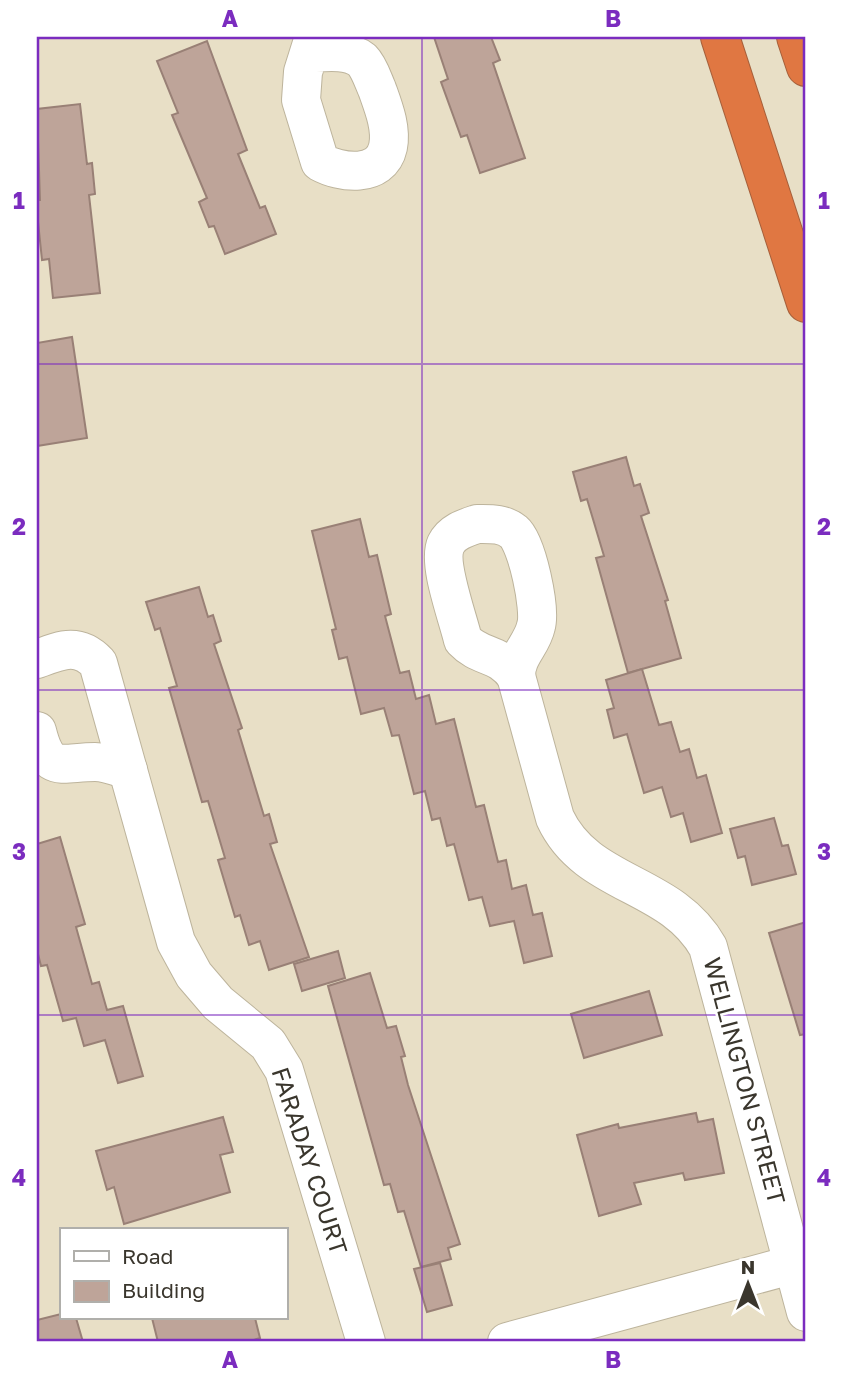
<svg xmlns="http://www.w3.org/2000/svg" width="843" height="1379" font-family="'Golos Text',sans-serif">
<rect width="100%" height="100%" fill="#e8dfc6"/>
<!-- building -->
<g fill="#bea499" stroke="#998076" stroke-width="2">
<polygon points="434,37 491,37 500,60 493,63 525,158 480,173 467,135 461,137 441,82 448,79"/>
<polygon points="207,41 247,150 238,154 260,208 265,206 276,234 225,254 214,226 209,227 199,202 207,198 172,115 178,113 157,61"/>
<polygon points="80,104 87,164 92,163 95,194 89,195 100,293 53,298 49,259 42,260 37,212 37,200 40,200 37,109"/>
<polygon points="72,337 87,438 37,446 37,343"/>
<polygon points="626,457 634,486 640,484 649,513 641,516 668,600 665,601 681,658 628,673 596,558 604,556 587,499 581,501 573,472"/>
<polygon points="360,519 369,557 377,555 391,614 385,616 400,673 409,671 416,699 429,695 436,724 454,719 476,807 484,805 498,862 506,860 512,889 526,885 533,915 542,913 552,956 524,963 514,921 490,926 482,897 469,900 454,844 447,846 440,818 432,820 425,791 414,794 399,735 392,736 384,708 361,714 347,657 339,659 332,630 336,629 312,531"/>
<polygon points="199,587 208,617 213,615 221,641 214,644 242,728 238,730 264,816 269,814 277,842 270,844 309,957 269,970 260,941 249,945 240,915 235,917 218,860 225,858 208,801 202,802 169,688 177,686 160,628 155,630 146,602"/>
<polygon points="642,669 659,725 671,722 680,752 689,749 697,778 706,775 722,833 691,842 683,813 671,817 662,787 644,793 627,734 614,738 607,710 614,708 606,680"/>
<polygon points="774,818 782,846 788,845 796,874 752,885 745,856 738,858 730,829"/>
<polygon points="60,837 85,924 76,927 92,984 99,982 107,1010 123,1006 143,1076 118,1083 105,1040 84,1046 76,1018 63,1021 47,965 41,966 37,950 37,844"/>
<polygon points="806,922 806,1034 800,1035 769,933"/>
<polygon points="338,951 345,978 302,991 294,964"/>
<polygon points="370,973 387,1028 396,1026 405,1056 401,1057 408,1085 460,1244 448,1248 451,1259 421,1267 404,1211 398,1212 390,1184 384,1185 328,986"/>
<polygon points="649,991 662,1035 584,1058 571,1014"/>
<polygon points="696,1113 698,1122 713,1119 724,1173 685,1180 683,1173 634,1183 641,1204 599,1216 577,1135 618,1124 619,1128"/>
<polygon points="223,1117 233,1152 220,1155 230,1192 124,1224 114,1187 107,1190 96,1151"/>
<polygon points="440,1263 452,1305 427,1312 414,1269"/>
<polygon points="61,1314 61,1318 76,1318 83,1342 37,1342 37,1320"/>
<polygon points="152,1318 255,1318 260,1338 247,1342 158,1342"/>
</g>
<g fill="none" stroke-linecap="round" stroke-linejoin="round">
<!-- minor casing -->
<g stroke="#bdb49c" stroke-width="40">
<g id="minor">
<path d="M309 53C326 52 348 49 362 60 369 67 373 80 377 89 383 106 392 128 388 147 381 179 340 173 320 162L301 100 303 72 314 37"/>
<path d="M477 524C490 524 503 523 514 532 527 543 541 609 536 626 532 645 516 655 516 676 498 651 481 659 463 640 458 618 437 563 446 544 452 532 465 528 477 524Z"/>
<path d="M37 659C61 650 78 642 98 663L176 942 194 975 218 1003 268 1044 284 1070 366 1342"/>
<path d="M516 676 555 818C587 887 671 881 708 947L806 1312"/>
<path d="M37 731C48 775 60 762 95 762 106 762 118 767 128 770"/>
<polyline points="507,1342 806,1261"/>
</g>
</g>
<!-- highway casing -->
<g stroke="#a6603b" stroke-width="40">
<g id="highway">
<polyline points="720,37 806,303"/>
<polyline points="796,37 806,67"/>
</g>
</g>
<!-- minor -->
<use href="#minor" stroke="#fff" stroke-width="38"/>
<!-- highway -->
<use href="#highway" stroke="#e07742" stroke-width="38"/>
</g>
<!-- grid -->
<path fill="none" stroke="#7b2cbf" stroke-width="2" stroke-opacity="0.55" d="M422 37V1342M37 364H806M37 690H806M37 1015H806"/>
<g text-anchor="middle" stroke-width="5" stroke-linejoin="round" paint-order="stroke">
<!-- street labels -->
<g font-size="24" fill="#3a362d" stroke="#fff">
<text transform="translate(744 1081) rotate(75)" y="8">WELLINGTON STREET</text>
<text transform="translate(309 1161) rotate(72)" y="8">FARADAY COURT</text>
</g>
</g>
<!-- border -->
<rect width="843" height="1379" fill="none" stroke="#ffffff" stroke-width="77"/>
<!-- legend -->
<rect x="60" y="1228" width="228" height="91" fill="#ffffff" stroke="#b0afab" stroke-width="2"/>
<rect x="74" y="1251" width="35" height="10" fill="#ffffff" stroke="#b0afab" stroke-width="2"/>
<text x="122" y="1264" font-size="21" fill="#3a362d">Road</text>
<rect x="74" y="1281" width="35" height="21" fill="#bea499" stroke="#b0afab" stroke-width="2"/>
<text x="122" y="1298" font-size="21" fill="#3a362d">Building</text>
<!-- north arrow -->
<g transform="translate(748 1284)" stroke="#ffffff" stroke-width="5" paint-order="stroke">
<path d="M0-5L12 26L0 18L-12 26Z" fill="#3a362d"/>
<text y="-10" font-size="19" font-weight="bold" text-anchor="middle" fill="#3a362d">N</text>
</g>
<rect x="38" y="38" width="766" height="1302" fill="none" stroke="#7b2cbf" stroke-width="2.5"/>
<g font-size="23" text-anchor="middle" font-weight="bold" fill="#7b2cbf">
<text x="230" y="27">A</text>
<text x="613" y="27">B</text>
<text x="19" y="209">1</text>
<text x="824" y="209">1</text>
<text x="19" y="535">2</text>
<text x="824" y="535">2</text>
<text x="19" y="860">3</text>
<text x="824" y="860">3</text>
<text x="19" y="1186">4</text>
<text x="824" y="1186">4</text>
<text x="230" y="1368">A</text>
<text x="613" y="1368">B</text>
</g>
</svg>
